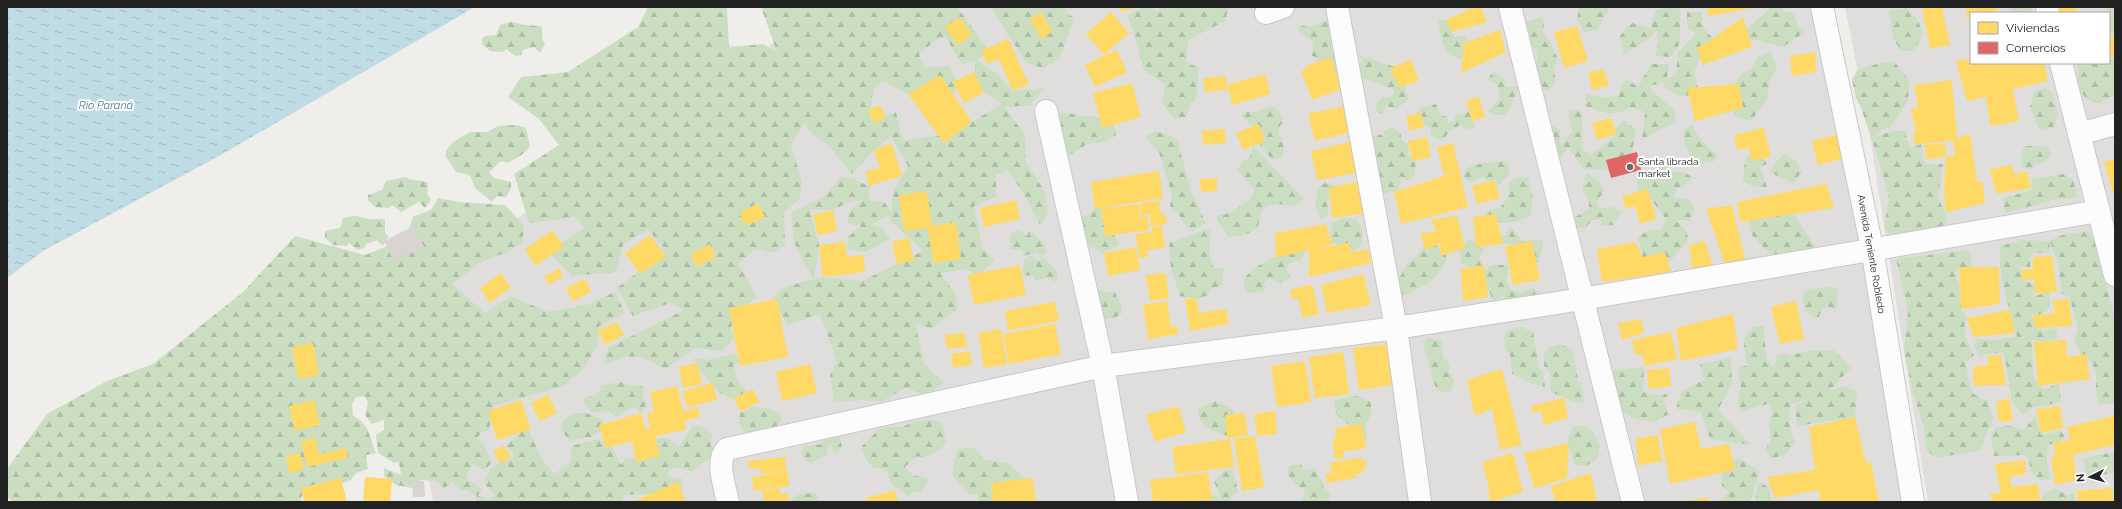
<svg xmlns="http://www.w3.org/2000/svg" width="2122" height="509" font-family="Raleway,sans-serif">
<defs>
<pattern id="forest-firs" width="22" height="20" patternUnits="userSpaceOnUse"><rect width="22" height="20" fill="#cbdec1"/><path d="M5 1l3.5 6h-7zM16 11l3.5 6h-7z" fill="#aebea6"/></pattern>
<pattern id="water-ripples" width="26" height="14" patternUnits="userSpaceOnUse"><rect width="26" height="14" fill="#bfdbe3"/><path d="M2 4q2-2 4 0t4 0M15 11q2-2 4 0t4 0" fill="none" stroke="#a4bcc2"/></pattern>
</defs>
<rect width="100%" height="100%" fill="#f0eeeb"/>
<!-- residential -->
<g fill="#dfdedc" fill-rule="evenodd">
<polygon points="826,7 1824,7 1904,502 433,502 398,300"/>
<path d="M1845 7H2115V502H1928L1867 118ZM1971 13H2109V63H1971Z"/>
</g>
<!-- forest -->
<g fill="url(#forest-firs)" fill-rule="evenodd">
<path d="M648 7H727L729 47 763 44 777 52 761 7H957L988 49 977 61 996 73 1013 91 1045 88 1030 105 1008 107 1003 105 1025 135 1026 163 1045 192 1048 214 1040 225 1024 194 1008 170 996 175V197L974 206 983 249 994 260 978 276 965 269 940 273 956 295 957 309 931 329 915 323 924 364 944 383 927 395 905 388 881 402 861 400 834 402 830 374 837 362 820 314 788 325 772 299 785 287 813 279 794 243 791 213 822 198 841 177 853 179 869 186V200L885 203 891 212 893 192 908 166 891 136 874 150 852 174 829 146 809 131 805 121 791 145 802 182 800 199 784 212 785 245 772 253 755 249 738 264 757 297 741 310 730 329 734 338 722 351 695 348 664 370C638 352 633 354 604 365L608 348 684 310 670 303 633 316 617 288 637 273 641 260 656 259 663 247 647 229 623 245 616 272 572 276 548 252 584 228 577 217 529 223 514 174 559 145 539 119 508 97 521 77 568 72 638 27ZM946 37 961 64 976 61C971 84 984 93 1002 104L953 133 903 141 896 112 870 120 873 90 883 81 908 94 936 99 956 108 954 95 958 82 948 66 924 68 919 54 936 40ZM862 201 849 212 848 224 861 226 848 237 847 250 866 252 890 239 883 228 871 225 890 215V220L923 251 862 281 823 277 814 279 819 245 810 209 833 210 849 202Z"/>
<polygon points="991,7 1063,7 1074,19 1059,59 1043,68 1026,63"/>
<polygon points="1144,7 1151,7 1160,13 1158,7 1229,7 1225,21 1188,40 1186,63 1199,67 1196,100 1190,104 1186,117 1174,119 1162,103 1165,84 1144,70 1134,32 1127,15"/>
<polygon points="1579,7 1610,7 1597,30 1584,32 1577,19"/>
<polygon points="1668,7 1680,9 1680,43 1671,57 1655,56 1658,44 1657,30 1647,40 1624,55 1620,36 1632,23 1650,28 1656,11"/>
<polygon points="1768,7 1783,7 1784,13 1786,11 1794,14 1798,27 1805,32 1783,47 1744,37 1744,32 1768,10"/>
<polygon points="2006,7 2030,7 2032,11 2015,13"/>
<polygon points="2108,7 2115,7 2115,33 2109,34 2109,13 2106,13"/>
<path d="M1905 8C1921 20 1929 35 1912 51H1901L1893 38 1889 11Z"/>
<path d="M1687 12H1702L1703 28 1713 38C1695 51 1703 56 1694 71L1698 90C1685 101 1676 95 1663 86L1665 82 1650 86 1653 92 1673 108 1676 122 1642 139 1645 112 1630 107C1612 118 1603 112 1585 106L1586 94 1603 98 1618 96 1625 78 1638 87 1651 64H1669L1667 80 1676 73 1678 52 1696 34 1687 27Z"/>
<path d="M1542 17 1544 23 1543 33C1554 44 1550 47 1558 58L1554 69 1556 83 1547 91 1535 81 1538 51 1531 45 1519 20 1529 21Z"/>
<path d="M1438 19 1446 20 1451 25 1452 32 1454 37 1465 36 1468 42 1467 60C1441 58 1442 41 1438 19Z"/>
<polygon points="1326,21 1332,21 1339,71 1330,74 1316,57 1312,56 1313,47 1312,41 1298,30 1301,26 1311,26"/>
<path d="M510 22C517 22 520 25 526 25 532 26 536 25 542 27V38L545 44 540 53 534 47 523 50 521 55 515 56 506 49 504 52 490 51 482 44V39L485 36 496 35 500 25Z"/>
<polygon points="1770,51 1777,67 1769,83 1767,99 1751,121 1734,115 1733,88 1741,74 1751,69 1757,57"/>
<path d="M1360 56 1402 69C1407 81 1402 85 1409 99L1397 109 1386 106 1383 114 1376 111 1377 101 1383 97H1392L1395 90 1355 75 1362 61Z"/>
<polygon points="2115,57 2115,95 2098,103 2086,99 2079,88 2077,63 2109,63 2109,60"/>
<polygon points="1894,61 1909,80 1908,101 1890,128 1883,129 1872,138 1893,131 1905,131 1910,148 1921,144 1924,164 1943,164 1938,197 1948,220 1936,233 1897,240 1884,228 1889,199 1881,167 1861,108 1856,98 1852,80 1857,70 1880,63"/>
<polygon points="1493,72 1503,78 1507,87 1518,87 1510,109 1505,115 1495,115 1488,111 1500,98 1497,84 1487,80"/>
<polygon points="2046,88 2053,93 2058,115 2053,128 2040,131 2030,108 2034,92"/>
<polygon points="1436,104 1440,115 1447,117 1449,123 1454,121 1456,115 1469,112 1475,128 1466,129 1460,125 1449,132 1442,141 1431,136 1431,129 1419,121 1415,114 1421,108"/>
<polygon points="1269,107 1275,107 1281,114 1283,123 1279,127 1279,136 1282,137 1284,150 1282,157 1272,160 1259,143 1254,127 1241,116 1244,112 1255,112"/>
<polygon points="1567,109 1582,112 1582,150 1592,154 1616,135 1608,135 1624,120 1636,130 1632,153 1610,171 1584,169 1568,147 1559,162 1544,146 1552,126 1560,130 1560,145 1572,132"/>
<polygon points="1067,113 1113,120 1116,135 1105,141 1088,144 1069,155 1056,153 1050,114"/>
<path d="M517 125 526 128 530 146C525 154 516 158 508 163L501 161 489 172 494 178 511 182V189L506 197 497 196 492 202 475 188 470 175 456 172 446 157V151L453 142 470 132H487L498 126Z"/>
<path d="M1692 125C1698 139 1707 145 1717 156L1715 161 1694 164 1684 141V130Z"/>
<polygon points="1391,127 1400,132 1402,140 1409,146 1408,155 1416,161 1415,175 1408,181 1401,176 1399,191 1374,195 1372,138 1381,134 1385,138 1384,131"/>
<path d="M1156 131 1177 139 1191 191 1206 223 1192 231C1182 223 1180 213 1170 207L1172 195 1159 152 1145 137Z"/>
<path d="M1253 146 1304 199 1295 206C1287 205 1277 203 1270 205 1257 208 1262 220 1257 228 1253 234 1237 236 1230 237L1218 222 1217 215C1235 215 1235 206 1249 201L1255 189 1237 171 1244 160 1249 159Z"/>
<path d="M2024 146H2046L2049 149 2051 156 2043 163 2035 164 2031 169 2023 168C2019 161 2022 154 2024 146Z"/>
<polygon points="1784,153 1796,161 1803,175 1801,173 1793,183 1771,173 1772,167"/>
<polygon points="1753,154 1762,156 1767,164 1760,167 1767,187 1754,187 1743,181 1745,159"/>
<polygon points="1503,161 1508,164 1509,174 1499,184 1481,178 1470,182 1463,177 1466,168 1483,163"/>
<polygon points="1666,164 1669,171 1684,172 1693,178 1676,190 1674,198 1689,199 1695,209 1690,220 1676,221 1684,228 1689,239 1672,259 1660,265 1643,257 1638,238 1648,230 1662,229 1666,220 1649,196 1638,192 1636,176"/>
<polygon points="1586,173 1597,179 1605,190 1597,201 1599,208 1613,207 1621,212 1613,225 1601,226 1601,219 1592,220 1585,228 1573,228 1572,219 1589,209 1589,200 1582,191"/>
<polygon points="2063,174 2073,180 2077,196 2069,199 2058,199 2005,213 2003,198 2033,190 2031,179"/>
<path d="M405 177C413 182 420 179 428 183L427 193 431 200 425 208 419 202 401 212 392 205 389 208 375 207 368 200V195L382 190 386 181Z"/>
<path d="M1528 177 1533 199 1530 216C1516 224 1500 225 1485 219L1487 211 1500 208 1509 194 1508 183 1515 178Z"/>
<polygon points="1325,183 1336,186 1336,193 1327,200 1328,216 1320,219 1315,205 1319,187"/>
<path d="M438 198 459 202 505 205 524 226 522 243 509 251 479 263 452 284 485 313 511 296 548 312 586 305 615 292 625 313 599 326 597 345 584 369 564 386 493 406 489 430 482 432 477 438 483 443 492 463 484 470 473 464 466 475 467 479 482 489 478 496 491 499 496 495 485 485C486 469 498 461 513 459V452L509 451 506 446 527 427 543 461 554 474 570 463 572 446C600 437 609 435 621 465L625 458C644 461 647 453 658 438H668L679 447 692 426H701L713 435 710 443 714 455 692 471 677 467 668 471V476L683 479 681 489 650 494 624 495 622 502H475L477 496 467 490H461L453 482 444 488 437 481 421 480 412 488 396 485 384 476V468L401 475 399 462 394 463 378 453 376 435 384 430V420L372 424 365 415 368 402 364 396 356 397 352 405 353 416C370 424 369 437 376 453L366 455 368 469 356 473 351 480 339 485 304 488 301 501 304 502H14L7 497V469L47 414 107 381 153 364 243 292 295 236 365 255 406 239 413 217 431 210Z"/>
<polygon points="1107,204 1110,227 1119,245 1101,253 1086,243 1076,223 1081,216 1089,215 1098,205"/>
<polygon points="1789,208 1818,250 1778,257 1768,252 1752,235 1749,223 1752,215"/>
<path d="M353 216C360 216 364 218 369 219 375 220 379 218 385 220V232L388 237 383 246 377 240 366 244 364 248 358 250 349 243 347 246 333 245 325 238V232L329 230 340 228 343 218Z"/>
<polygon points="1342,218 1356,219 1363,229 1361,245 1355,250 1344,251 1337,243 1331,243 1329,238 1332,230 1331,223"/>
<polygon points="1510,226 1522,240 1527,242 1534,240 1544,240 1538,263 1527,258 1515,244 1503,244 1494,236 1506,235"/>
<polygon points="1208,229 1211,231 1209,252 1214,269 1224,268 1222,285 1211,289 1208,295 1198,299 1180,296 1171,269 1169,243"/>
<polygon points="1019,230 1027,236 1029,230 1044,244 1046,253 1042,256 1056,270 1058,278 1054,282 1048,277 1035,281 1034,276 1022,275 1024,259 1031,256 1039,261 1042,256 1036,252 1024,256 1022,250 1010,249 1011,234"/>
<path d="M2088 231 2096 243 2115 320V404H2099L2096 391V371L2086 354 2081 355 2074 341 2078 328 2069 296 2062 294 2058 263 2050 242V253H2031L2030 267H2019L2023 280 2031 283 2035 288 2032 297 2049 292 2050 303 2047 311 2038 315 2031 313 2035 328 2046 331 2055 327 2058 338 2044 342 2032 339 2033 375 2038 386 2045 389 2059 383 2061 402 2032 408 2023 415 2012 401 2004 353C1995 351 1987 356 1978 356L1974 344 1978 339 1992 340 2017 337C2009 305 1998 279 2000 246L2022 240 2050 241 2062 235Z"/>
<path d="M1469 239 1485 250 1479 257 1485 270 1493 265H1509L1506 281 1512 290 1521 293 1533 288 1540 295 1508 302 1502 295 1494 301C1488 289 1484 281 1471 276L1467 266 1461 263C1459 251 1460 247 1469 239Z"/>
<path d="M1425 244H1435L1447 257C1442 277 1422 289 1403 295L1396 284 1407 264 1418 255Z"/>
<path d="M1304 247 1305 253 1301 260 1289 263 1286 268 1291 278 1280 283 1270 278 1264 283 1266 288 1261 293 1246 292 1243 282C1253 261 1283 255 1304 247Z"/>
<path d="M1969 250 1973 267H1960L1955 272 1960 289 1961 309 1967 318C1960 331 1968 343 1974 355L1965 363 1972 393 1988 401 1993 419 1980 450 1936 458 1926 450 1924 428 1913 393 1904 351 1908 311 1896 259Z"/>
<path d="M1829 287 1838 289 1836 310 1829 307 1822 308 1819 317 1814 318C1804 312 1800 302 1805 291L1808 289Z"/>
<polygon points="1100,290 1107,293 1115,291 1117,298 1121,302 1122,313 1115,318 1103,320 1093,295"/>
<path d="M1755 326H1763L1767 361 1774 367 1777 357 1784 354 1791 356C1798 353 1810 350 1817 350 1824 350 1827 352 1833 349L1851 368 1829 391 1844 386 1857 391 1855 417 1797 426 1795 406 1812 398 1792 404C1786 416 1791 431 1795 443L1781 459 1783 455 1771 459 1765 449C1772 440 1772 434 1768 424L1772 413 1770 404 1759 406 1742 412 1737 405 1741 385 1737 368 1748 365C1745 348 1738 337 1755 326Z"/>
<polygon points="1521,327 1533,332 1539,368 1543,371 1545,387 1533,384 1512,374 1510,354 1505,349 1504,336 1510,329"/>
<path d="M1428 338 1442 341 1443 358 1447 360 1450 368 1448 372 1454 379 1452 391C1431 396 1434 378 1429 364 1427 356 1424 350 1423 342Z"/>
<path d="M1561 344 1573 350 1579 385 1583 389 1584 404C1574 402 1560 396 1551 392L1550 389V372L1544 366V353L1550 347Z"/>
<path d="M736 354 740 362 733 365 740 385 748 392 745 400C721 400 715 389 702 372 698 367 696 364 694 358L706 360Z"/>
<polygon points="1731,358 1732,383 1718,410 1751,445 1710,439 1701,412 1676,409 1681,392 1704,380 1700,364"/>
<polygon points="1644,367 1643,392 1655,395 1668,394 1664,402 1669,414 1655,422 1638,420 1616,409 1608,373 1616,370"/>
<path d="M621 382C629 387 636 384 644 387L643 398 647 404 641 413 635 407 625 411 622 415 616 417 608 410 605 413 591 412 584 404V399L587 397 598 395 602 385Z"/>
<polygon points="1354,396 1362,397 1371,403 1371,414 1365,427 1367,438 1365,441 1359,438 1350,425 1339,418 1335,410 1334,401 1341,398"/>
<path d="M1216 401 1232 409 1237 418 1229 436C1213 432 1197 427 1198 408Z"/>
<path d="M753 407C763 407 776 408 782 418 777 432 759 432 746 434L739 423 740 413Z"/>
<polygon points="575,413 586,413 602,419 604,425 603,430 591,437 569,440 561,430 563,420"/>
<polygon points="2035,416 2041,435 2061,431 2065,437 2058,443 2047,445 2047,465 2051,479 2040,480 2032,473 2027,455 1994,456 1991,434 1996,427 2011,426 2024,430"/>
<path d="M932 420 942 423 946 441 942 448 924 458 917 456 905 467C911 476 917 477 927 477V484L921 492H913L909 497 891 484 886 470 872 467 862 452V446L878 430 886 427H903L914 421Z"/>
<path d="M1574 426C1591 425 1593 431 1600 445L1597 459 1586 466 1574 464 1567 438Z"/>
<polygon points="831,436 839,436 842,446 837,453 833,452 832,446 827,448 827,455 810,464 800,453 805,446 821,444 823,438"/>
<path d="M973 447 985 460 1008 463 1031 484 1036 502H979L977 494 970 495C949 474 951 478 957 449Z"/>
<polygon points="2115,453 2115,473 2086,477 2084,458 2102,454"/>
<path d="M1738 458 1760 471 1750 502H1717L1729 493 1722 486C1720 469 1725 468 1738 458Z"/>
<polygon points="1301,464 1303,470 1316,468 1318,477 1323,481 1323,486 1330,493 1328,502 1302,502 1305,490 1295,484 1288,475 1288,468 1292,465"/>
<polygon points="1226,469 1233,470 1238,492 1231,496 1230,502 1198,502 1198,498 1204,495 1214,495 1219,500 1220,496 1214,481"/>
<polygon points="1758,481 1769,488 1772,502 1755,502"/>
<polygon points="2054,488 2067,495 2074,492 2075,502 2042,502 2042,497"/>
<polygon points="816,493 819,500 829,502 793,502 792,498 800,494"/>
</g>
<!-- water -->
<polygon fill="url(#water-ripples)" points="7,7 475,7 219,156 43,251 7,278"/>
<!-- homes -->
<g fill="#ffd966">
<polygon points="1120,7 1136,7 1122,12"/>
<polygon points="1475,7 1481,7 1487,22 1452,32 1446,20"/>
<polygon points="1707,7 1752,7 1752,8 1709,16"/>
<polygon points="1922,7 1942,7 1950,45 1930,49"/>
<polygon points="1966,7 1997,7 1997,13 1971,13 1971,18 1967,19"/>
<polygon points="2057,7 2076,7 2077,13 2058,13"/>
<polygon points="1041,12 1052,32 1041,39 1030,19"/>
<polygon points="1111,12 1129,33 1104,55 1086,34"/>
<polygon points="960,17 972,35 957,45 945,27"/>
<polygon points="1743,17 1752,47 1702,65 1697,47 1704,45"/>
<polygon points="1577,26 1588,61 1564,68 1554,32"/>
<polygon points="1500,30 1506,52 1461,73 1464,43"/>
<polygon points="2115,36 2115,56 2109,57 2109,38"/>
<polygon points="1008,39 1029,84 1013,91 999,59 987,64 981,51"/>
<polygon points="1117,50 1127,72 1095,87 1085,65"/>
<polygon points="1816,52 1816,72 1792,76 1790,56"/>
<polygon points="1330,57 1342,89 1312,100 1301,71 1307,68 1306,66"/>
<polygon points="1971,58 1971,63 2044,63 2048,81 2013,89 2019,121 1990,126 1986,97 1967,101 1956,61"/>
<polygon points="1411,60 1419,81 1399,87 1390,68"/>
<polygon points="1604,69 1609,86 1592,90 1588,73"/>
<polygon points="974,72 984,93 964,103 953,82"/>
<polygon points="1265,74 1270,94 1233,105 1227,85 1227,90 1205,92 1203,78 1226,76 1227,85"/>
<polygon points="940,75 972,122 944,143 908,94"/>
<polygon points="1952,80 1957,140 1960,139 1960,136 1970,134 1977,181 1983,183 1985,203 1946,212 1944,192 1946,156 1955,156 1953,140 1915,145 1913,132 1916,132 1911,108 1918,108 1914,85"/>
<polygon points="1132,83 1141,117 1102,128 1093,93"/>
<polygon points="1739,84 1743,108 1695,121 1687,88"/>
<polygon points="1479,97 1485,117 1472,121 1466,100"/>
<polygon points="880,105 886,118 874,123 868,110"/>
<polygon points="1345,106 1352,132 1315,141 1308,114"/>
<polygon points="1421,113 1424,127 1410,131 1406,116"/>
<polygon points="1611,118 1617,134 1597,140 1592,123"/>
<polygon points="1259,124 1265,141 1243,150 1236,133"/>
<polygon points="1764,128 1771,157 1752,161 1749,148 1737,150 1734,135"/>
<polygon points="1225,129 1226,143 1203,145 1202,131"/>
<polygon points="1839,134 1842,159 1818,165 1812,141"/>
<polygon points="1427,137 1431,157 1412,161 1408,141"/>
<polygon points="1354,141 1361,172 1317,180 1311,151"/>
<polygon points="1453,143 1468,207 1401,224 1394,192 1457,172 1444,175 1437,147"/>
<polygon points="1945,143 1946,156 1927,160 1924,145"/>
<polygon points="892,144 902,176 869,186 865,172 880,168 874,149"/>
<polygon points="2115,159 2115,199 2104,162"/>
<polygon points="2012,165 2014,174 2027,171 2031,188 1996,194 1990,169"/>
<polygon points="1159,171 1163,198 1095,209 1091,182"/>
<polygon points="1217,178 1217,191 1201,192 1200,179"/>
<polygon points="1495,180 1500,198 1477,204 1472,186"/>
<polygon points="1361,181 1367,213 1332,218 1329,188"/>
<polygon points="1826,184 1834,208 1740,222 1737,202"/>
<polygon points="1648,189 1656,219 1640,224 1635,206 1626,209 1622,196"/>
<polygon points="927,191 932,226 956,222 961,259 933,263 928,228 904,231 899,195"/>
<polygon points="1016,200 1020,219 984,227 980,208"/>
<polygon points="1159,201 1161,214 1165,214 1167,224 1151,226 1149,214 1141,215 1140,203"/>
<polygon points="758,203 765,217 746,226 739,213"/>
<polygon points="1139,204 1140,217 1147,216 1149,230 1105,236 1101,209"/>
<polygon points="1732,206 1746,262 1726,268 1706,208"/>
<polygon points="833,210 837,231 818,235 813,215"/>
<polygon points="1496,214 1503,244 1476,247 1473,217"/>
<polygon points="1457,216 1465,248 1441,256 1440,244 1426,250 1420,234 1436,231 1431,219"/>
<polygon points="1326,224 1332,244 1318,248 1349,243 1351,252 1368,249 1371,263 1309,277 1309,250 1276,258 1275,233"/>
<polygon points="1162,226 1165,248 1147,250 1148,257 1139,258 1136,234 1152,232 1152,227"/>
<polygon points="553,230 564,247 535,266 525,249"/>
<polygon points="650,235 666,257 640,274 625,253"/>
<polygon points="909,238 914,260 897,264 892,242"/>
<polygon points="1532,241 1540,280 1513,285 1505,246"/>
<polygon points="1705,241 1713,267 1693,274 1689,245"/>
<polygon points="845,242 847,257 864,255 865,272 823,277 819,245"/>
<polygon points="1635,242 1643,257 1665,252 1671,272 1602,282 1597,249"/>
<polygon points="710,244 716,257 697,267 691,254"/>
<polygon points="1136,247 1140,270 1108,276 1104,253"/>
<polygon points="2052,256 2057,292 2035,294 2034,279 2023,280 2021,270 2033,269 2033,257"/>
<polygon points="1020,265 1026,295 974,305 968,275"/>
<polygon points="1484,265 1488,297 1463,301 1461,269"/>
<polygon points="1959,267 1999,267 2000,304 1961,309"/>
<polygon points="559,268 563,276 549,285 544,277"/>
<polygon points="501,273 511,287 490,303 480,288"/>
<polygon points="1166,273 1169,298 1150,301 1146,275"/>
<polygon points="1363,274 1371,305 1327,313 1321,285"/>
<polygon points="585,279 591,292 573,302 566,288"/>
<polygon points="1312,284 1319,314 1303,318 1298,298 1292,299 1290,290"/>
<polygon points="1196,298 1199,313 1226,309 1229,324 1190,331 1185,299"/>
<polygon points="777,299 788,357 740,366 729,308"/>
<polygon points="2069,299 2072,326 2035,328 2033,315 2055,313 2053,300"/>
<polygon points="1167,301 1171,327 1177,326 1178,334 1148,339 1143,305"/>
<polygon points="1796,301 1804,339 1780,344 1771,307"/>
<polygon points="1055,302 1059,321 1008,330 1005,311"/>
<polygon points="2010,310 2015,333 1973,337 1967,318"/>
<polygon points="1733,314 1738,349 1681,361 1676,328"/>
<polygon points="1641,319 1644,333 1622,340 1618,323"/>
<polygon points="617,322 624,335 605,345 598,331"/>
<polygon points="1055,324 1061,354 1009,364 1003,334"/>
<polygon points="1001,329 1007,364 984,368 978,333"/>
<polygon points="1671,332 1677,359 1645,366 1642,354 1635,355 1632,340"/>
<polygon points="965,333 967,347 947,349 945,335"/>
<polygon points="2066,340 2067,357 2086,354 2090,379 2038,386 2034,342"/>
<polygon points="313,343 319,375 298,379 292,347"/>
<polygon points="1387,344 1393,385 1359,390 1353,348"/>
<polygon points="970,351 972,365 953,368 951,354"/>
<polygon points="1343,352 1349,394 1315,398 1309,357"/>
<polygon points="2001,355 2006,385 1974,386 1973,367 1989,365 1987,356"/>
<polygon points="1305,361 1311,402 1277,407 1271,366"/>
<polygon points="697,363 702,384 683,388 679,367"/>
<polygon points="810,364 817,393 782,401 776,372"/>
<polygon points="1669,368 1671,386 1649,389 1647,370"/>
<polygon points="1502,369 1522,445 1500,450 1492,409 1475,416 1467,380"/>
<polygon points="713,383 717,400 687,407 683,391"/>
<polygon points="677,386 683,411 698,407 700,417 684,421 686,430 655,436 660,456 636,462 632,441 606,448 599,425 641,413 646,430 650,428 647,413 654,412 650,392"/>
<polygon points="753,389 759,402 740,412 734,398"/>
<polygon points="548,395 557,413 540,421 531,403"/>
<polygon points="1564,398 1568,418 1544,425 1541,411 1533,413 1531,406"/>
<polygon points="2009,398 2013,421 1999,422 1996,402"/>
<polygon points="314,400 320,425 295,431 289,406"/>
<polygon points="521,400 531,429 497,440 488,411"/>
<polygon points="1178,406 1186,432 1155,442 1146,415"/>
<polygon points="2060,406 2063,428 2041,433 2036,410"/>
<polygon points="1275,411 1277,434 1257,436 1254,414"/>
<polygon points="1245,413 1248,435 1227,438 1225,415"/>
<polygon points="2114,416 2115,445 2073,455 2077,480 2055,485 2051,458 2055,457 2053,443 2070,440 2067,427"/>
<polygon points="1855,417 1866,463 1871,462 1879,502 1820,502 1819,490 1775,498 1767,477 1815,470 1809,427"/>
<polygon points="1695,422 1701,449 1729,444 1735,470 1670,484 1660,429"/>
<polygon points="1362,424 1366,448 1343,452 1344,458 1335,459 1332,439 1336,439 1335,428"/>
<polygon points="1658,435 1662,461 1638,466 1636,438"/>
<polygon points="1255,436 1264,487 1242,491 1234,439"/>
<polygon points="315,438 319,454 346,448 348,458 307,467 301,441"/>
<polygon points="1230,439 1234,467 1176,474 1172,447"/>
<polygon points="1569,443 1567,478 1534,488 1524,453"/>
<polygon points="503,445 511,457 501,463 493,452"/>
<polygon points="300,453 304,469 289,473 286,456"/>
<polygon points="1513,453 1523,492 1490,502 1488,484 1482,462"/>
<polygon points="785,457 787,472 761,474 761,468 749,469 748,461"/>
<polygon points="1362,457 1362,461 1366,460 1367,466 1363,467 1364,473 1355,474 1356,478 1327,483 1325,474 1332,473 1330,463"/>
<polygon points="2025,460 2026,474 2010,477 2011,487 2038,484 2040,502 1992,502 1990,493 2001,493 1995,464"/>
<polygon points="788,472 789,486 754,491 752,477"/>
<polygon points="1208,472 1212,500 1153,502 1150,480"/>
<polygon points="1591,473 1597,502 1556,502 1551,486"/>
<polygon points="365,477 392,479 390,502 363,502"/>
<polygon points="341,478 347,502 304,502 301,488"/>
<polygon points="1033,478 1036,502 986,502 993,500 991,483"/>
<polygon points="678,482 686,502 633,502 650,494"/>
<polygon points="779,488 780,494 788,493 789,500 764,502 762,491"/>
<polygon points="2112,488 2114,502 2079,502 2076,491"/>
<polygon points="895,490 898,502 867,502 866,498"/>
<polygon points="1708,497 1709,502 1689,502 1689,501"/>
</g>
<!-- shops -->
<polygon fill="#e06666" points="1637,152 1641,170 1611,178 1606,160"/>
<!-- building -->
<g fill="#d7d4d2">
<polygon points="414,226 424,247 394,262 384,241"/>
<polygon points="412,481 424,481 425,497 413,497"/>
</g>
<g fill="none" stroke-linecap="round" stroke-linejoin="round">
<!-- minor casing -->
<g stroke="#c9c8c7" stroke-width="24">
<g id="minor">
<polyline points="1337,7 1396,328 1420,502"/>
<polyline points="1510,7 1633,502"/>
<polyline points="1822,7 1872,248 1913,502"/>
<polyline points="2047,7 2048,13"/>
<polyline points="1266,13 1283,7"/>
<polyline points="2061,63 2115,275"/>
<polyline points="1046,111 1103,366 1127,502"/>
<polyline points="2079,134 2115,124"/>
<path d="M728 502C725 487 715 461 727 449L1103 366 1396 328 1582 299 2099 211"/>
</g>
</g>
<!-- minor -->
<use href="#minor" stroke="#fdfcfc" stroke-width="22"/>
</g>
<!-- markers -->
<circle fill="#6a6968" stroke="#fff" stroke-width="1.5" cx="1630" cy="167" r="4"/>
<g text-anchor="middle" stroke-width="4" stroke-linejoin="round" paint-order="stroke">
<!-- poi labels -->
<g font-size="10" fill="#222" stroke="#fff" text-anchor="start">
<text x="1638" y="165">Santa librada<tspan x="1638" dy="12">market</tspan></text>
</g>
<!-- street labels -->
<g font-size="10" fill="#222" stroke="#fff">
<text transform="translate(1872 254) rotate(80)" y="4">Avenida Teniente Robledo</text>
</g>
<!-- water labels -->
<g font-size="11" font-style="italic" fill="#4a7aab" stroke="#fff">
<text x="106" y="109">Rio Paraná</text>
</g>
</g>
<!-- border -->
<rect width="2122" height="509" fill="none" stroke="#222222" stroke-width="16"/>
<!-- legend -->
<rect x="1970" y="12" width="140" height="52" fill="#ffffff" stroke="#a7a7a7"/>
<rect x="1978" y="22" width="20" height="12" fill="#ffd966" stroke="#a7a7a7"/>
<text x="2006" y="32" font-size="12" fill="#222222">Viviendas</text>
<rect x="1978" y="42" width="20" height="12" fill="#e06666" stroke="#a7a7a7"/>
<text x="2006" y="52" font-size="12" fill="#222222">Comercios</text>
<!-- north arrow -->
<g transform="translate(2090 477) rotate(265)" stroke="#ffffff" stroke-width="3" paint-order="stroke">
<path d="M0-3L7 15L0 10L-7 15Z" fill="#222222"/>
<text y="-6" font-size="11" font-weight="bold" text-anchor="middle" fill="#222222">N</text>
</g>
</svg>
